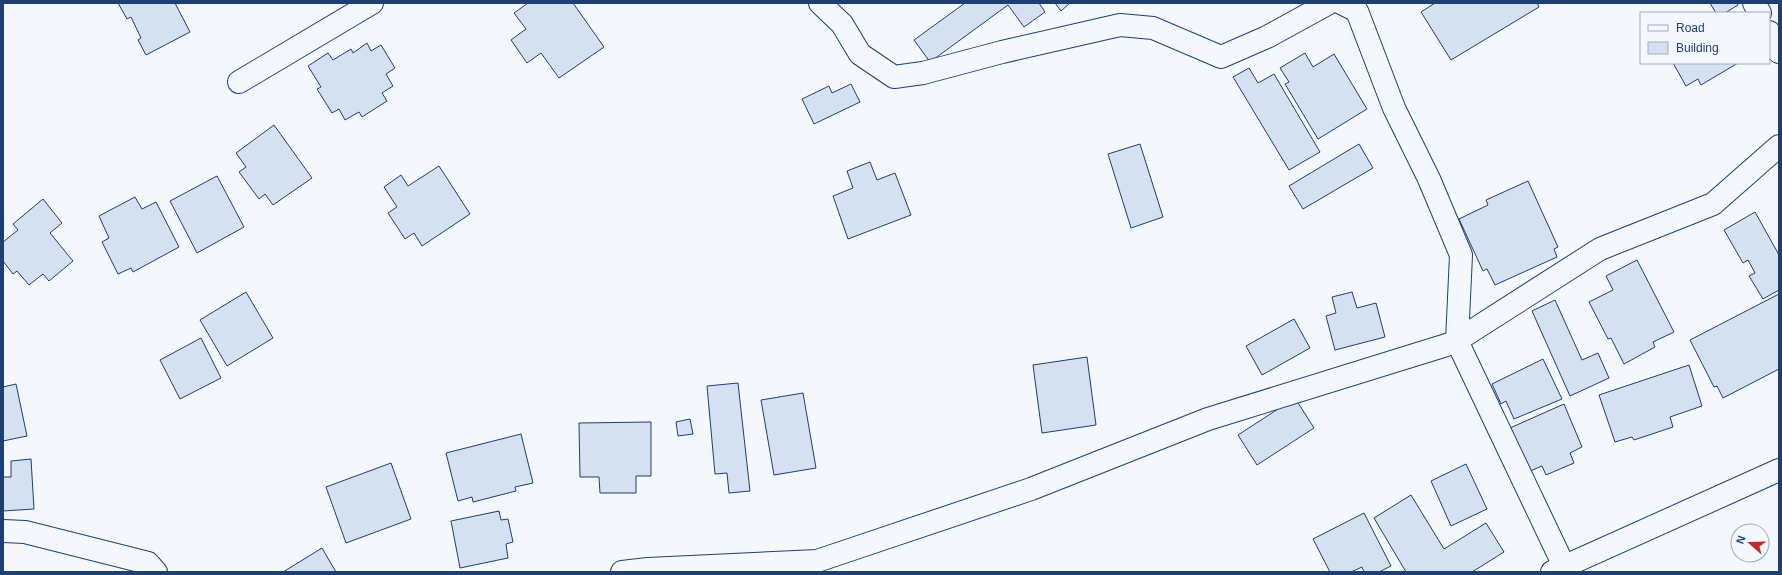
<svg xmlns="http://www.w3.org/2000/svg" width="1782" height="575" font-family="Helvetica,sans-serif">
<rect width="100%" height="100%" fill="#f4f7fb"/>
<!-- building -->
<g fill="#d5e0f0" stroke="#1d3f73">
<polygon points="118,3 175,3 190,32 146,55 138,40 141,38 131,17 127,19"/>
<polygon points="528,3 573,3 604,47 559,78 541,53 527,63 511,40 526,29 514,13"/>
<polygon points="965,3 1039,3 1045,12 1024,27 1008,5 930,62 914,40"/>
<polygon points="1055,3 1070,3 1061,11"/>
<polygon points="1435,3 1537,3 1539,7 1451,60 1421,12"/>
<polygon points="1710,3 1737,3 1738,5 1725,13 1716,13"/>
<polygon points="367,43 371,51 381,45 395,68 386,74 393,86 382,93 387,101 362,117 359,112 345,120 339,109 332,113 317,89 321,87 308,66 328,53 333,60 351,49 353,53"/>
<polygon points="1305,53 1313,67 1334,54 1367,109 1318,139 1285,84 1289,82 1280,68"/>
<polygon points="1673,63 1738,63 1701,85 1698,79 1686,86"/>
<polygon points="1249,68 1258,83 1274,74 1320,152 1289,170 1233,77"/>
<polygon points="851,84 860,102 814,124 802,99 829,86 832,93"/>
<polygon points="274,125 312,178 273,205 265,194 259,199 239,172 246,167 236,153"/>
<polygon points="1140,144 1163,217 1131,228 1108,154"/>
<polygon points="1359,144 1373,168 1303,209 1289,186"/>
<polygon points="870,162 877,180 895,173 911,215 848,239 833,196 853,188 847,171"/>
<polygon points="439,166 470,214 422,246 414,233 405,239 388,213 397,207 384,187 401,175 408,186"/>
<polygon points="217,176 244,227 197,253 170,201"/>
<polygon points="1528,181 1558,247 1554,249 1557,257 1495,285 1487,269 1483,271 1459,219 1488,205 1486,200"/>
<polygon points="135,197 142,209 156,202 179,247 133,272 131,268 118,274 102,242 109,238 99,216"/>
<polygon points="43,199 62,223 50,233 73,261 49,281 43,274 29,285 17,271 13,274 3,261 3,242 18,230 13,224"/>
<polygon points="1755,212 1779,255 1779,290 1763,299 1749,276 1755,273 1748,260 1743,263 1724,230"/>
<polygon points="1637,260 1674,332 1653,342 1655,347 1624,364 1611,338 1608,339 1589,302 1613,290 1606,276"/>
<polygon points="246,292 273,338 227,366 200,320"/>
<polygon points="1352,292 1357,308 1376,303 1385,337 1335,350 1326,316 1336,313 1332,297"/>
<polygon points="1779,294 1779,369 1723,398 1717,386 1714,387 1690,340"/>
<polygon points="1555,300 1582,360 1598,353 1609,378 1570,396 1532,311"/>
<polygon points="1294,319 1310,348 1262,375 1246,346"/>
<polygon points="201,338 221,378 180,399 160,360"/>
<polygon points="1087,357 1096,425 1042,433 1033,365"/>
<polygon points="1543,359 1562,399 1514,419 1506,401 1501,404 1492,384"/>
<polygon points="1689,365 1702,406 1670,417 1673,427 1634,440 1632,437 1615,442 1599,395"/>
<polygon points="738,383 750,491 729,493 727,473 715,474 707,386"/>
<polygon points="16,384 27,436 3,441 3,387"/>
<polygon points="803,393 816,468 774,475 761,400"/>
<polygon points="1295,398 1314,428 1257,465 1238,435"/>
<polygon points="1564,404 1582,447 1570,453 1574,463 1546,475 1542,466 1528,472 1510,428"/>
<polygon points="690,419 693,434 678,436 676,422"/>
<polygon points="651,422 651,476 636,476 636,493 600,493 599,477 580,477 579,423"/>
<polygon points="521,434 533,483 515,487 516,491 473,502 472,497 458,501 446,453"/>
<polygon points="31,459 34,509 3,511 3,477 11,477 11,461"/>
<polygon points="391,463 411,519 346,543 326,487"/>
<polygon points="1466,464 1487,509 1451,526 1431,481"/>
<polygon points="1411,495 1444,549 1486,523 1504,552 1472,572 1406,572 1374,518"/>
<polygon points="499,511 501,520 508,519 513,542 506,544 508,558 460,568 451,521"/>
<polygon points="1364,513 1391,566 1379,572 1364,572 1362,567 1351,572 1330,572 1313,539"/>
<polygon points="322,548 336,572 283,572"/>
</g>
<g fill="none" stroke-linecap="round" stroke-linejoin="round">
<!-- street casing -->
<g stroke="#1d3f73" stroke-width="24">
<g id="street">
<polyline points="820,3 842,24 860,54 894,77 923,73 1002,52 1120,25 1153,28 1221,57 1267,37 1329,3"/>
<polyline points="1341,3 1357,11 1394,108 1429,179 1461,255 1457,341 1564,566"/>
<polyline points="1754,3 1760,13"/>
<polyline points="1769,32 1779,52"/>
<polyline points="239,82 372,3"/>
<polyline points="3,531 25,532 148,563 156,572"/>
<polyline points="622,572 648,569 817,561 1031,489 1208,419 1453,343 1600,249 1713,204 1779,146"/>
<polyline points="1552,572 1779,470"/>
</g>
</g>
<!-- street -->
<use href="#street" stroke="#f4f7fb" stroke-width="22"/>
</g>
<!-- border -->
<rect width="1782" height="575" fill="none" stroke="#1d3f73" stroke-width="8"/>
<!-- legend -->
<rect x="1640" y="12" width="130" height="52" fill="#f4f7fb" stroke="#9eadc5"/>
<rect x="1648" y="25" width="20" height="6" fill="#f4f7fb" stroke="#9eadc5"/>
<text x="1676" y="32" font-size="12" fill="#1d3f73">Road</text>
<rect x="1648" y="42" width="20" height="12" fill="#d5e0f0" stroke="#9eadc5"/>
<text x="1676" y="52" font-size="12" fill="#1d3f73">Building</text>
<!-- north arrow -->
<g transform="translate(1750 543) rotate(290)"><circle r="19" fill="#f4f7fb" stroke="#9eadc5"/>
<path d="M0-3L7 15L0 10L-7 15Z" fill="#c62828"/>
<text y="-6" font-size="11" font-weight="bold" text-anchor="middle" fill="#1d3f73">N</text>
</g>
</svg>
